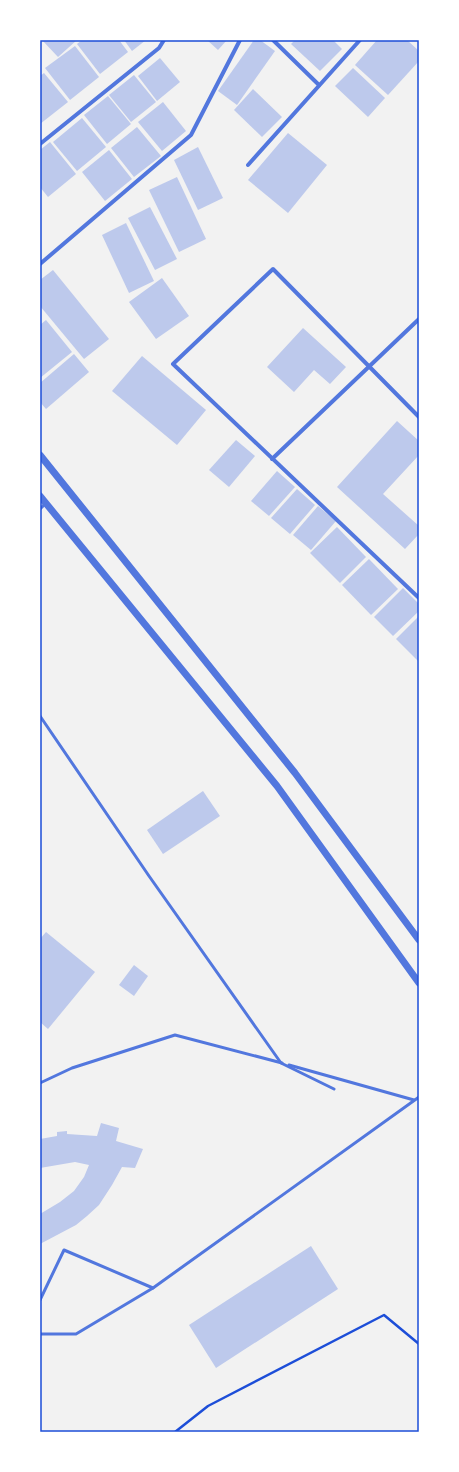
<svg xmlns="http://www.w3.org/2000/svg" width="459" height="1472" font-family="Rubik,sans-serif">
<rect width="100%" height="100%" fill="#f2f2f2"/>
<!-- building -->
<g fill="#bdc9ec">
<polygon points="42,40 77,40 58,57"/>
<polygon points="82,40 119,40 128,52 100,74 77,44"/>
<polygon points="124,40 146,40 132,51"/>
<polygon points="207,40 227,40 218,50"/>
<polygon points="254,40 260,40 275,51 237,105 218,91"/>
<polygon points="295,40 333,40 342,49 320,71 291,44"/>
<polygon points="377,40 407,40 419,51 419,61 388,95 355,65"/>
<polygon points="75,46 99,77 70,100 45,68"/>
<polygon points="160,58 180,82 157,101 138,76"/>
<polygon points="353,68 385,98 368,117 335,86"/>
<polygon points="44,73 68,102 40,124 40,76"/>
<polygon points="134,75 156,102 131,122 109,95"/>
<polygon points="253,89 282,117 262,137 234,110"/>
<polygon points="108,96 131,124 107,144 84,115"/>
<polygon points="163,102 186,131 162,151 138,122"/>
<polygon points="82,118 106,147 77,171 53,142"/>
<polygon points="137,127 161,156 134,177 111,148"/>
<polygon points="288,133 327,165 288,213 248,180"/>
<polygon points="50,142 76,174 48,197 40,187 40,150"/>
<polygon points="198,147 223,198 198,210 174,160"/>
<polygon points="109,150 132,179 105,201 82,172"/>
<polygon points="177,177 206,239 179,252 149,190"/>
<polygon points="150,207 177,259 155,270 128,218"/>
<polygon points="126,223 154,281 129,293 102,235"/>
<polygon points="53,270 109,339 84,359 40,306 40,280"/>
<polygon points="162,278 189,316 156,339 129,302"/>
<polygon points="46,320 72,352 40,378 40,325"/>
<polygon points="303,328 346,367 330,384 314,370 294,392 267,367"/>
<polygon points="74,354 89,372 46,409 40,402 40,383"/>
<polygon points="142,356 206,410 177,445 112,391"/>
<polygon points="397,421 419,441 419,455 383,494 419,526 419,534 405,549 337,487"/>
<polygon points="236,440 255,456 229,487 209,470"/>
<polygon points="277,471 295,487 269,516 251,501"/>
<polygon points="297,489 315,505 290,534 271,518"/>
<polygon points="318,506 336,521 311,550 293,535"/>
<polygon points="337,527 366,557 340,583 310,553"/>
<polygon points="369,559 398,589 371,615 342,585"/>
<polygon points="403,588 419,604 419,611 393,636 374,617"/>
<polygon points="419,616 419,662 396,639"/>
<polygon points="203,791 220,816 163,854 147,830"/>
<polygon points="46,932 95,972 48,1029 40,1022 40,939"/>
<polygon points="134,965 148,976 134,996 119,985"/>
<polygon points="101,1123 119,1128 116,1141 143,1149 135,1168 122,1167 112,1185 99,1205 87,1216 76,1225 40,1244 40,1214 60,1202 74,1191 84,1177 89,1165 75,1162 40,1168 40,1139 57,1136 57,1132 67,1131 67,1134 97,1136"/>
<polygon points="311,1246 338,1289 216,1368 189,1325"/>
</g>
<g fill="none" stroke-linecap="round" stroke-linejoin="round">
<!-- path -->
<polyline stroke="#1d4ed8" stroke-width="2.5" points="175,1432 208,1406 384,1315 419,1344"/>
<!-- service -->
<g stroke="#5277de" stroke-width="3">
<polyline points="40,509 45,504"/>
<polyline points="40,716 149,876 281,1063 334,1089"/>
<polyline points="289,1065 414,1100"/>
<polyline points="40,1083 72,1068 175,1035 282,1063"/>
<polyline points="40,1300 64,1250 153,1288"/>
<polyline points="40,1334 76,1334 153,1288 419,1097"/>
</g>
<!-- minor -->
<g stroke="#5277de" stroke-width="4">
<polyline points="273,40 319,85"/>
<polyline points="40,144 159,48 164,40"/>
<polyline points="248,165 360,40"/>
<polyline points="40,264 191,135 240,40"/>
<polyline points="419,417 273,269 173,364 419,598"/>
<polyline points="272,459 419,319"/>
</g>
<!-- tertiary -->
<g stroke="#5277de" stroke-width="7">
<polyline points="40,455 295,773 419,940"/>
<polyline points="40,496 277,786 419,983"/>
</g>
</g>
<!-- border -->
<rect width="459" height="1472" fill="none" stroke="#ffffff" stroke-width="82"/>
<rect x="41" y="41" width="377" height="1390" fill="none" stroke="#1d4ed8" stroke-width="1.5"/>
</svg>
